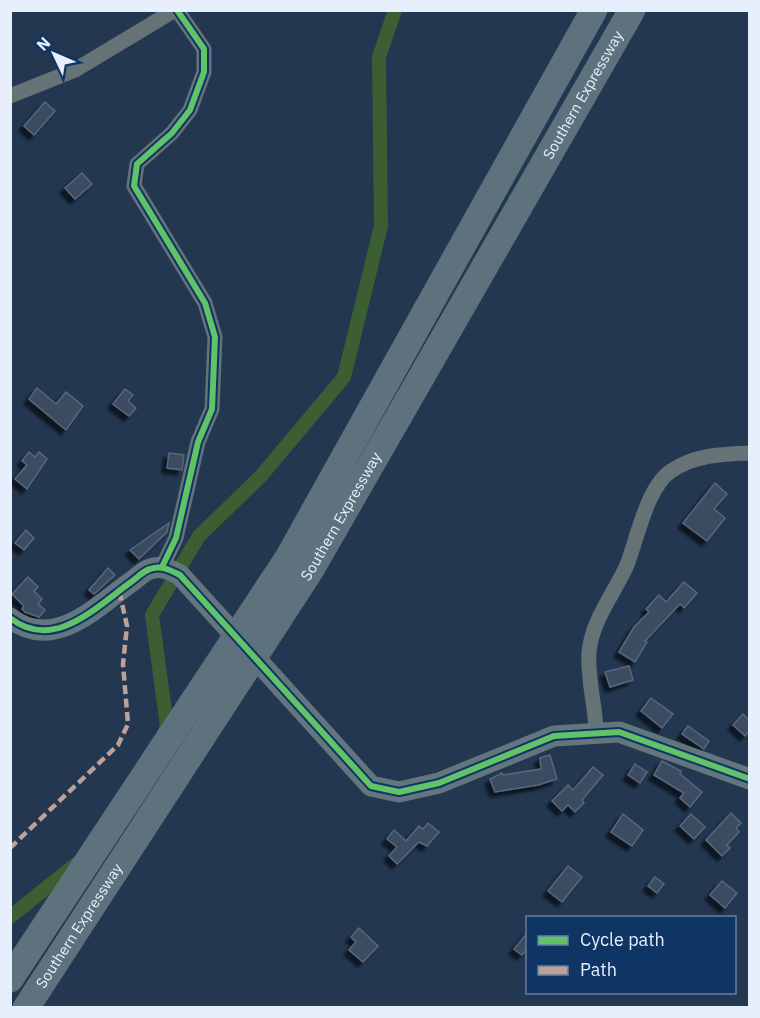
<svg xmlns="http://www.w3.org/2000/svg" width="760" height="1018" font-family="'IBM Plex Sans',sans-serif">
<defs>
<filter id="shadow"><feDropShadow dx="-5" dy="5" stdDeviation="1.5" flood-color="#0009"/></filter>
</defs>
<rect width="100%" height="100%" fill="#233751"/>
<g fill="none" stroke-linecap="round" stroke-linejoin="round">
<!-- canal -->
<g stroke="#3c5e33" stroke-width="14">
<polyline points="164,734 167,726 152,615 199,536 261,476 344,377 381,226 379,57 395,10"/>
<polyline points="10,917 76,864"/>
</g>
</g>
<!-- building -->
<g fill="#3b4b60" stroke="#57677e" stroke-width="1.5" filter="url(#shadow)">
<polygon points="45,102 55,111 34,135 24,126"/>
<polygon points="82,173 92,184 75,199 65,188"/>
<polygon points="37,388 56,404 66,392 83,406 66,430 29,399"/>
<polygon points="125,389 133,395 128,401 136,408 129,416 113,404"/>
<polygon points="29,452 35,457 39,452 47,459 27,489 15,479 27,465 22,461"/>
<polygon points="169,453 184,455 182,470 167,468"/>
<polygon points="715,483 727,494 714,509 725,518 707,541 683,523"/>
<polygon points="169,523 167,532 139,559 130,550"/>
<polygon points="26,530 34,538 24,550 15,543"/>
<polygon points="108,568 115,575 94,594 89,590"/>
<polygon points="28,577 38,587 34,591 42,599 38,604 45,610 39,617 25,612 22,609 24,606 12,594"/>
<polygon points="684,582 697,593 684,608 680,604 645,641 647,642 635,662 619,652 634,627 649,612 646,609 659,595 666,602"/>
<polygon points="629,666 633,680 610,687 605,672"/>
<polygon points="651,698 673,714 662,728 641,711"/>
<polygon points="743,714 750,721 750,730 745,736 733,725"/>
<polygon points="688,726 709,741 704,749 682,734"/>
<polygon points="550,755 557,779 538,785 495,792 490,779 502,773 503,775 541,769 540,758"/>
<polygon points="662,761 681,771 680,774 702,792 690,807 680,798 684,793 654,775"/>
<polygon points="635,764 647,772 640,783 628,775"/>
<polygon points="593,767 603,775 582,800 584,803 575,812 568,805 562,811 552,801 568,785 573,790"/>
<polygon points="731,813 741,823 736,828 739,832 727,845 730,848 722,856 706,840"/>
<polygon points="623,814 643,830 632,846 611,832"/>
<polygon points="691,814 705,827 694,839 680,826"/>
<polygon points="428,823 439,832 427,846 419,842 397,864 389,856 397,847 387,839 394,830 406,841 419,826 423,829"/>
<polygon points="568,866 582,877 562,902 548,891"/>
<polygon points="655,877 664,884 657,893 648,886"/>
<polygon points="722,881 737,893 725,908 710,895"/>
<polygon points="359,928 378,946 363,962 349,950 356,942 351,937"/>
<polygon points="528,932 528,948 522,955 514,949"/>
</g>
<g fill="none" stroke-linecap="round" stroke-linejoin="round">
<!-- street -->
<g stroke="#657377" stroke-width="15">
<polyline points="10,96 75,70 175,10"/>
<polyline points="162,567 176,538 198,442 212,409 215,337 205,303 134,186 137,164 172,133 190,110 204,72 204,49 177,10"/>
<path d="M596 733C596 706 587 680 589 652 592 620 614 594 627 565 637 539 647 487 671 471 694 455 722 454 750 453"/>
</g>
<!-- secondary -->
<path stroke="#64767d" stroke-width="21" d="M10 618C54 652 96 607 131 582 137 578 143 571 150 569 162 565 170 570 180 575L371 786 399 792 439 783 554 736 619 732 750 779"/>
<!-- highway-bridge -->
<g stroke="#5e727e" stroke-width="27">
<polyline points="10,979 288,558 594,10"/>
<path id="s1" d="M26 1008 310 571 632 10"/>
</g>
<!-- quiet -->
<polyline stroke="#bda197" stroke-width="4.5" stroke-dasharray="9 4.5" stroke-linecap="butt" points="10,848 118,745 128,724 123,664 127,626 119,590"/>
<!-- cycleway casing -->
<g stroke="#0f3565" stroke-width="10">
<g id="cycleway">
<polyline points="162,567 176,538 198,442 212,409 215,337 205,303 134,186 137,164 172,133 190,110 204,72 204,49 177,10"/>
<path d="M10 618C54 652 96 607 131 582 137 578 143 571 150 569 162 565 170 570 180 575L371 786 399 792 439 783 554 736 619 732 750 779"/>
</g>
</g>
<!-- cycleway -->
<use href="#cycleway" stroke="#61c268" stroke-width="6"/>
</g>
<g text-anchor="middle" stroke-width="4.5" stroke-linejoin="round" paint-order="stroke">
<!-- street labels -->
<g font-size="15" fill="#e7effc" stroke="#0f3565">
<text dy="5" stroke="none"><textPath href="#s1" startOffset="1070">Southern Expressway</textPath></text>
<text dy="5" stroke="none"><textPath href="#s1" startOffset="584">Southern Expressway</textPath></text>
<text dy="5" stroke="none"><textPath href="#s1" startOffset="98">Southern Expressway</textPath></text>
</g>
</g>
<!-- border -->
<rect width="760" height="1018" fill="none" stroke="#e7effc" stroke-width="24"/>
<!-- legend -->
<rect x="526" y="916" width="210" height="78" fill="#0f3565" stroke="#657fa1" stroke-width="1.5"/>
<rect x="538" y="936" width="30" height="9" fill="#61c268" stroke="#657fa1" stroke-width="1.5"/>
<text x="580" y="946" font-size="18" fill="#e7effc">Cycle path</text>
<rect x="538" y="966" width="30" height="9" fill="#bda197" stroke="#657fa1" stroke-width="1.5"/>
<text x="580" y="976" font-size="18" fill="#e7effc">Path</text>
<!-- north arrow -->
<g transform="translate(54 54) rotate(314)" stroke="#0f3565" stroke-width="4.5" paint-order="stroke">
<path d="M0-4.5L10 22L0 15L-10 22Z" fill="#e7effc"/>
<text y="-9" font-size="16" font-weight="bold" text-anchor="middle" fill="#e7effc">N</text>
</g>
</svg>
